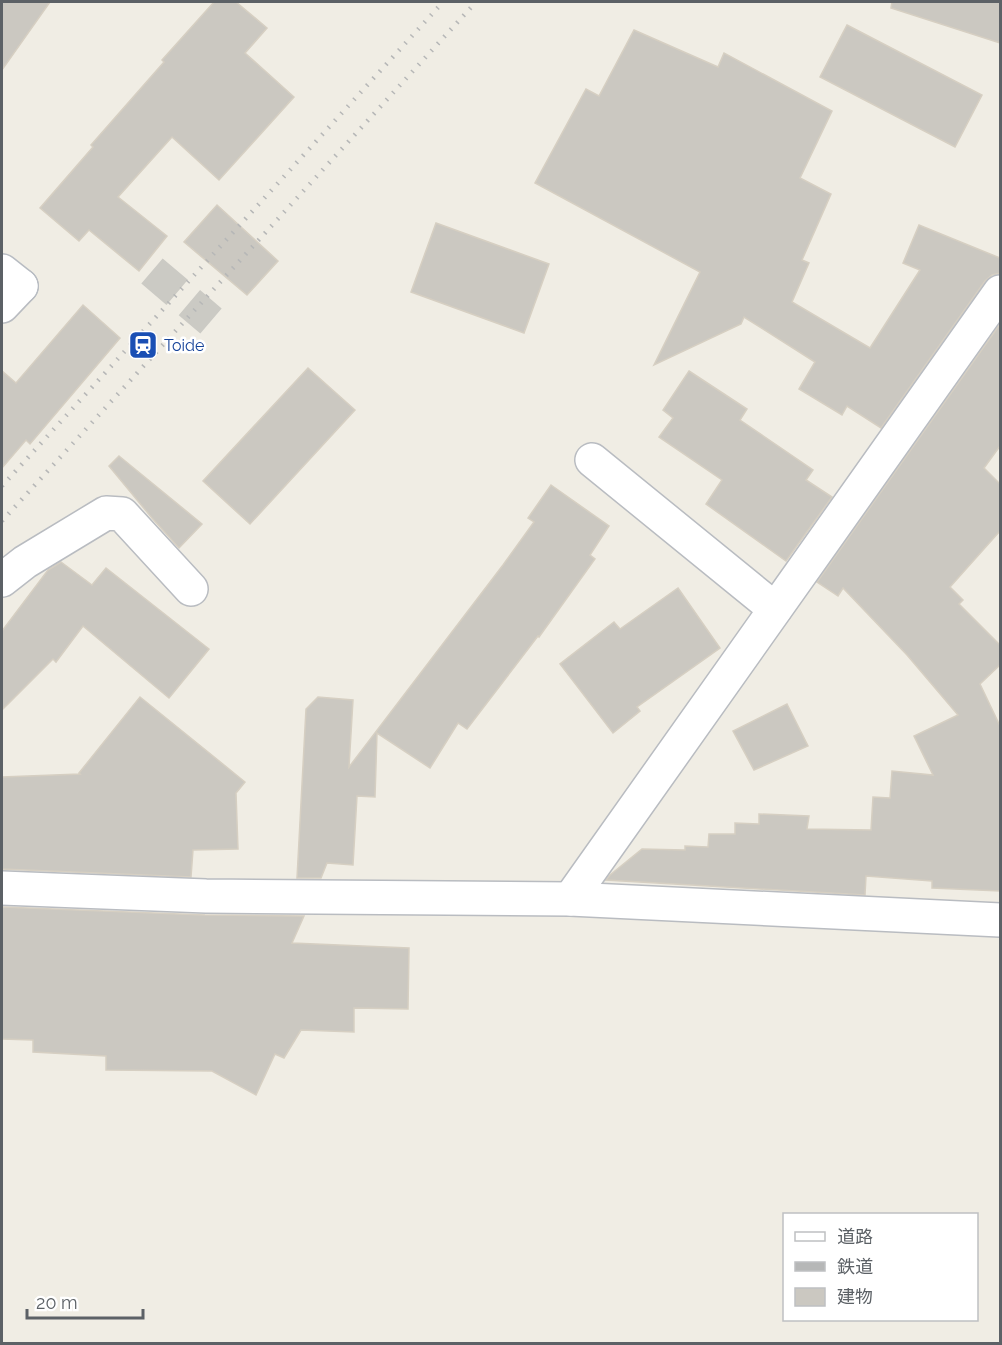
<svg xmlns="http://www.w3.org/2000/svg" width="1002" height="1345" font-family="Raleway,'Noto Sans JP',sans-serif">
<rect width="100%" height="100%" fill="#f0ede4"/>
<!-- building -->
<g fill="#cbc8c1" stroke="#d6cfc2" stroke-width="1.5">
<polygon points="2,2 50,2 2,70"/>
<polygon points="214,2 236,2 267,28 245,53 294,97 219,180 172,137 118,197 167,236 139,271 89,230 79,241 40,208 93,147 91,145 164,62 162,60"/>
<polygon points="892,2 1000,2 1000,43 891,8"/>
<polygon points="847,25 982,95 955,147 820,77"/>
<polygon points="634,30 718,67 724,53 832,111 800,178 831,194 802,260 809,263 792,302 870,348 920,270 903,263 919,225 1000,258 1000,273 992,275 985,281 881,428 847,406 842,415 799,389 815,362 744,317 741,324 654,365 700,272 535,183 586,89 599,96"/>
<polygon points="217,205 278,261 247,295 184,242"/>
<polygon points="436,223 549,264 524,333 411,292"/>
<polygon points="83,305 120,338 30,444 26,440 2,468 2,371 16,383"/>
<polygon points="1000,324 1000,446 984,468 1000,484 1000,531 950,587 963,600 959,604 1000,645 1000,665 980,684 1000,726 1000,891 932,888 932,881 866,876 865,895 606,880 610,875 642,849 685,850 685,846 708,847 709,834 735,834 735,823 759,824 759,814 809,816 807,829 871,830 873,797 890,798 892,771 933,775 914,736 958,715 907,655 843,588 838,596 817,582"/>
<polygon points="308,368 355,410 250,524 203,481"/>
<polygon points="689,371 747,409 740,420 813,470 806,480 832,497 786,561 706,504 722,480 659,437 673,418 663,410"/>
<polygon points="119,456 202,524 179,548 152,518 109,466"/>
<polygon points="551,485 609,526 590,555 595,559 539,637 538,636 467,729 458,723 430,768 377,733 375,797 357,796 353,865 327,863 321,878 297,878 306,709 318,697 353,700 349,767 503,565 534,522 528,518"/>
<polygon points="61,562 92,585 106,568 209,649 169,698 83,626 56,662 53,659 2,710 2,631 48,570"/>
<polygon points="678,588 720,648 637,707 640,711 613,733 560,664 614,622 620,629"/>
<polygon points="140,697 245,782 236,793 238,849 193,850 191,877 2,869 2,777 80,774 79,773"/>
<polygon points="787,704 808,746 754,770 733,731"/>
<polygon points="2,907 205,915 304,916 292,943 409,948 408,1009 354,1008 354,1032 301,1030 284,1058 275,1054 256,1095 212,1071 106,1070 106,1056 33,1052 33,1040 2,1039"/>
</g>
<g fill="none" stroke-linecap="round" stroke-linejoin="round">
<!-- street-tunnel -->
<polyline stroke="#cbcac4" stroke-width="33" stroke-dasharray="33 16" stroke-linecap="butt" points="152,271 211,321"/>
<!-- street casing -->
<g stroke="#b9bcc1" stroke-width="36">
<g id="street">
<polyline points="2,306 21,286"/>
<polyline points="592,460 775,609"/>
<polyline points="2,580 25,562 106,513 122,514 191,589"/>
<polyline points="2,888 206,896 570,899 1000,920"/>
<polyline points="570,899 1000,292"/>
</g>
</g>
<!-- secondary casing -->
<g stroke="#b8bcc2" stroke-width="36">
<polyline id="secondary" points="2,271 21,286"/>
</g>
<!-- street -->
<use href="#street" stroke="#fff" stroke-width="33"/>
<!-- secondary -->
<use href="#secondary" stroke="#fff" stroke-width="33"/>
<!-- rail -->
<g stroke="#b6b7b7" stroke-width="4.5" stroke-dasharray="1.5 8" stroke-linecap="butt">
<polyline points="2,486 443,2"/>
<polyline points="2,521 476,2"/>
</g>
</g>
<!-- icons -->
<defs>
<g id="station-square" transform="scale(1.5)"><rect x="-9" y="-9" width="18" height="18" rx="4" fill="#1a4fb4" stroke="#fff"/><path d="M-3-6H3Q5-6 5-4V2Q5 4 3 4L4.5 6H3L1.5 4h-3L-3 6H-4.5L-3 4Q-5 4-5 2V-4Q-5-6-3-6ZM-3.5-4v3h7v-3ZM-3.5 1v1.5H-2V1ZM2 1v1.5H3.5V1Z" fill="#fff"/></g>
</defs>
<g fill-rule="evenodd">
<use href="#station-square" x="143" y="345"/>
</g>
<g text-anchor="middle" stroke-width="5" stroke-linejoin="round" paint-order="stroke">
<!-- transit labels -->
<g font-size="16" fill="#164399" stroke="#fff" text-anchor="start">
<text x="164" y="351">Toide</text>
</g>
</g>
<!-- border -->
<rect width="1002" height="1345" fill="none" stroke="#5c6166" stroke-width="6"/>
<!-- legend -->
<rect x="783" y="1213" width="195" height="108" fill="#ffffff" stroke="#bec0c2" stroke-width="1.5"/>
<rect x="795" y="1232" width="30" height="9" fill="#ffffff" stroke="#bec0c2" stroke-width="1.5"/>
<text x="837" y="1243" font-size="18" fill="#5c6166">道路</text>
<rect x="795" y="1262" width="30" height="9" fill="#b6b7b7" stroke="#bec0c2" stroke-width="1.5"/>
<text x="837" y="1273" font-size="18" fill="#5c6166">鉄道</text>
<rect x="795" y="1288" width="30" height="18" fill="#cbc8c1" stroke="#bec0c2" stroke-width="1.5"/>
<text x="837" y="1303" font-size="18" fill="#5c6166">建物</text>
<!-- scale -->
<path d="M27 1309v9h116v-9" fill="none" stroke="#5c6166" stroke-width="3"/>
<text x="36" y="1309" font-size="18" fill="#5c6166" stroke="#ffffff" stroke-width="4.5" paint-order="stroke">20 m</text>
</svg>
